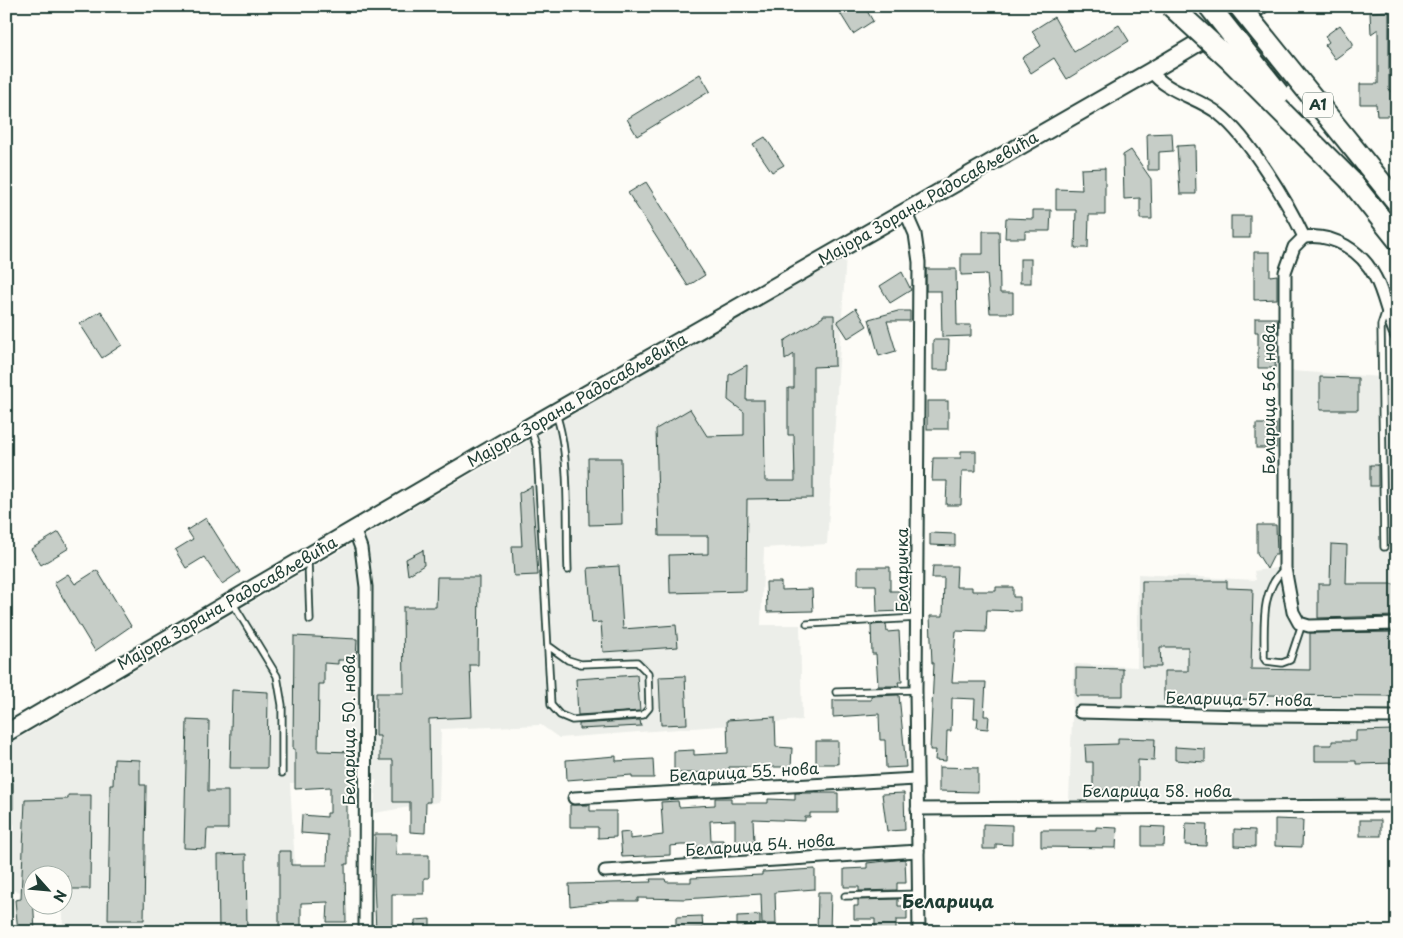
<svg xmlns="http://www.w3.org/2000/svg" width="1403" height="938" font-family="'Playpen Sans',sans-serif">
<rect width="100%" height="100%" fill="#fdfcf7"/>
<filter id="ink" filterUnits="userSpaceOnUse"><feTurbulence type="fractalNoise" baseFrequency=".02" numOctaves="2"/><feDisplacementMap in="SourceGraphic" scale="10" xChannelSelector="R" yChannelSelector="G"/><feConvolveMatrix kernelMatrix="1 2 1 2 8 2 1 2 1" color-interpolation-filters="sRGB"/></filter>
<g filter="url(#ink)">
<!-- built -->
<g fill="#eceee9">
<polygon points="846,255 827,544 764,548 761,625 800,625 802,720 559,738 541,725 441,729 439,802 374,813 376,780 290,783 299,932 63,932 62,876 32,876 32,894 11,890 6,932 6,746"/>
<polygon points="1291,371 1397,378 1394,579 1397,579 1397,801 1069,801 1074,664 1137,667 1138,574 1256,580 1254,571 1291,566"/>
</g>
<!-- building -->
<g fill="#c6cdc7" stroke="#1f3d34">
<polygon points="850,6 864,6 873,21 853,34 840,13"/>
<polygon points="1389,11 1389,91 1395,91 1395,116 1377,116 1376,104 1360,104 1360,84 1378,84 1378,29 1371,34 1370,12"/>
<polygon points="1054,17 1074,52 1119,25 1129,41 1067,79 1054,58 1031,73 1022,58 1041,46 1032,31"/>
<polygon points="1340,25 1353,43 1353,46 1335,59 1325,45 1329,42 1325,36"/>
<polygon points="700,74 710,91 637,136 627,119"/>
<polygon points="1172,133 1173,151 1159,152 1159,170 1148,170 1147,134"/>
<polygon points="765,137 784,165 772,172 753,144"/>
<polygon points="1195,145 1196,194 1180,194 1177,146"/>
<polygon points="1131,150 1151,179 1152,219 1140,219 1140,198 1124,199 1123,155"/>
<polygon points="1105,168 1105,215 1089,215 1088,248 1075,248 1076,210 1056,210 1056,189 1082,190 1081,169"/>
<polygon points="646,182 705,275 688,286 628,193"/>
<polygon points="1033,210 1051,210 1050,231 1025,231 1025,238 1005,238 1006,218 1033,219"/>
<rect x="1231" y="216" width="19" height="22"/>
<polygon points="983,231 999,231 1000,293 1013,293 1013,313 990,313 987,274 961,275 961,254 983,254"/>
<polygon points="1254,252 1270,252 1270,276 1277,275 1277,299 1254,300"/>
<rect x="1020" y="259" width="11" height="24"/>
<polygon points="926,269 956,269 957,325 971,325 971,336 942,337 941,291 926,291"/>
<polygon points="902,272 911,290 890,303 880,286"/>
<polygon points="856,308 867,326 848,338 837,321"/>
<polygon points="101,311 122,345 102,358 80,324"/>
<polygon points="898,311 910,311 910,321 887,321 896,351 879,356 869,319"/>
<polygon points="823,315 834,315 835,366 813,367 813,498 747,499 746,591 670,593 669,555 708,554 708,536 659,536 656,429 690,409 707,436 744,435 744,412 728,400 729,375 747,365 746,400 764,400 765,481 795,481 794,435 788,435 788,388 794,388 794,354 785,360 784,341 823,317"/>
<polygon points="1255,318 1278,318 1275,368 1258,368 1258,332 1255,332"/>
<polygon points="933,340 949,340 948,370 933,370"/>
<polygon points="1320,377 1358,378 1358,410 1320,410"/>
<rect x="927" y="401" width="21" height="28"/>
<rect x="1256" y="424" width="20" height="24"/>
<polygon points="961,451 976,451 976,471 962,471 961,505 946,505 947,481 932,481 933,458 961,458"/>
<polygon points="588,458 621,458 622,524 589,525"/>
<rect x="1370" y="465" width="8" height="21"/>
<polygon points="532,486 538,575 514,576 512,546 522,546 519,493"/>
<polygon points="206,518 240,572 222,584 204,557 186,568 175,550 193,539 187,530"/>
<polygon points="1257,525 1276,525 1277,555 1274,555 1267,569 1257,553"/>
<polygon points="59,532 69,548 41,565 31,549"/>
<polygon points="930,533 955,534 955,546 930,545"/>
<polygon points="1331,544 1347,545 1346,584 1397,584 1397,616 1318,618 1318,584 1330,584"/>
<polygon points="423,550 424,565 408,575 406,559"/>
<polygon points="619,566 623,629 676,625 678,647 603,652 601,622 592,623 588,568"/>
<polygon points="933,566 957,566 956,587 972,587 972,591 996,591 996,587 1013,587 1013,597 1020,597 1020,611 987,610 986,632 956,631 952,682 986,682 984,716 989,716 988,729 977,728 978,718 974,718 975,699 952,698 951,731 947,731 946,761 935,760 936,750 930,750 934,663 932,663 930,616 943,616 944,578 932,578"/>
<polygon points="858,567 890,567 890,591 902,591 903,611 877,612 876,585 858,585"/>
<polygon points="97,570 131,626 95,651 54,583 68,574 75,584"/>
<polygon points="437,577 479,577 478,665 470,665 472,717 429,719 430,802 426,802 425,833 410,832 410,802 393,802 393,760 380,760 380,736 376,736 376,693 404,693 403,607 436,607"/>
<polygon points="1142,581 1227,581 1227,588 1253,589 1251,669 1310,670 1310,633 1397,632 1397,696 1250,695 1250,699 1232,700 1164,701 1164,671 1188,671 1188,647 1160,647 1161,667 1142,667"/>
<polygon points="766,582 781,582 781,590 812,589 813,611 767,612"/>
<polygon points="886,624 887,632 899,631 902,682 898,682 899,686 878,686 876,654 872,654 871,625"/>
<polygon points="294,636 357,639 356,660 338,660 338,664 324,663 324,684 319,684 318,751 353,752 350,803 347,803 347,844 348,845 348,864 345,864 346,922 327,922 328,902 301,903 301,932 279,932 279,851 291,851 291,865 327,865 328,835 301,833 302,815 327,817 327,813 330,813 330,787 295,789 295,749 293,749"/>
<polygon points="1076,668 1123,669 1123,696 1076,696"/>
<polygon points="637,675 640,711 578,715 576,679"/>
<polygon points="685,676 687,724 661,725 659,677"/>
<polygon points="232,690 268,692 267,768 230,768"/>
<polygon points="899,695 906,767 886,768 885,740 880,740 879,714 833,717 833,700 871,700 871,696"/>
<polygon points="775,717 776,747 792,748 791,767 729,767 729,772 674,773 674,751 694,750 694,755 728,753 727,720"/>
<polygon points="187,720 209,721 208,791 228,791 228,829 207,829 206,849 184,848"/>
<polygon points="640,720 641,726 579,729 579,724"/>
<polygon points="1394,730 1395,763 1356,764 1356,761 1315,761 1315,745 1332,745 1332,741 1356,741 1356,731"/>
<polygon points="1118,738 1155,739 1154,761 1138,760 1138,790 1093,790 1093,762 1086,762 1085,745 1118,744"/>
<rect x="816" y="741" width="22" height="23"/>
<polygon points="1175,747 1205,749 1205,762 1175,760"/>
<polygon points="616,756 616,761 653,759 654,778 632,778 632,775 567,780 566,760"/>
<polygon points="114,759 140,760 140,785 146,785 144,920 108,920 110,785 113,785"/>
<polygon points="939,767 978,768 978,792 939,791"/>
<polygon points="795,793 838,793 838,813 810,813 810,817 805,817 805,821 753,819 754,842 735,843 735,820 710,821 711,840 723,840 723,851 697,852 697,845 681,845 670,846 670,855 622,857 620,833 630,832 630,839 663,835 661,802 678,801 679,807 715,805 715,798 731,798 731,803 768,803 768,799 795,800"/>
<polygon points="904,793 905,830 887,831 882,794"/>
<polygon points="68,795 91,795 90,889 67,889 67,876 32,876 35,932 18,932 15,900 21,899 25,800 68,799"/>
<polygon points="570,805 590,805 590,811 616,811 616,837 598,838 598,827 570,827"/>
<polygon points="1275,819 1303,820 1302,847 1275,846"/>
<rect x="1360" y="820" width="21" height="16"/>
<polygon points="1186,823 1207,824 1206,846 1185,845"/>
<polygon points="983,824 1012,825 1012,845 996,844 996,849 983,849"/>
<polygon points="1142,826 1165,827 1164,846 1142,846"/>
<polygon points="1096,827 1117,828 1116,848 1041,847 1041,830 1096,830"/>
<polygon points="1234,829 1255,830 1255,847 1234,846"/>
<polygon points="375,834 397,834 396,855 429,855 429,878 424,878 424,894 392,894 392,932 376,932 374,882"/>
<polygon points="246,854 247,932 219,932 218,855"/>
<polygon points="905,859 906,883 897,883 897,890 859,891 859,887 844,887 844,869 867,868 867,863"/>
<polygon points="815,869 815,889 775,892 776,924 762,924 761,894 684,899 638,898 638,901 610,901 570,906 569,884 651,882 650,879 665,879 666,882 691,882 691,878 762,875 762,872"/>
<polygon points="818,892 831,892 830,932 817,932"/>
<polygon points="898,899 898,906 907,906 907,920 896,920 896,932 875,932 875,919 854,919 854,906 858,906 858,900"/>
<polygon points="760,915 760,925 737,926 737,916"/>
<polygon points="702,916 703,928 676,929 676,917"/>
<polygon points="430,919 430,929 415,929 415,920"/>
</g>
<g fill="none" stroke-linecap="round" stroke-linejoin="round">
<!-- service casing -->
<g stroke="#1f3d34" stroke-width="9">
<g id="service">
<path d="M556 414C571 456 566 525 568 570"/>
<polyline points="531,428 537,449 551,705 560,715 572,720 643,715 649,708 648,673 637,662 581,664 568,660 550,647"/>
<polyline points="1384,547 1381,325 1386,310"/>
<polyline points="308,560 310,620"/>
<path d="M1285 568C1259 592 1265 626 1264 658L1266 661 1282 663 1290 660 1302 624"/>
<polyline points="232,602 277,676 282,705 282,773"/>
<polyline points="807,624 918,618"/>
<polyline points="836,692 916,690"/>
<polyline points="845,896 919,894"/>
</g>
</g>
<!-- minor casing -->
<g stroke="#1f3d34" stroke-width="15">
<g id="minor">
<path d="M1151 71C1167 93 1198 97 1219 114 1249 138 1287 201 1304 237"/>
<polyline points="905,211 915,234 919,262 916,690 919,932"/>
<polyline points="1304,237 1294,247 1285,272 1285,568 1293,612 1299,623 1309,626 1397,624"/>
<path d="M1304 237C1333 233 1362 251 1375 277 1385 295 1387 317 1397 336"/>
<polyline points="354,529 361,548 366,587 365,932"/>
<polyline points="1080,712 1247,716 1397,717"/>
<polyline points="6,783 6,823"/>
<polyline points="574,798 916,779"/>
<polyline points="917,809 1397,806"/>
<polyline points="605,871 918,851"/>
</g>
</g>
<!-- secondary casing -->
<g stroke="#1f3d34" stroke-width="20">
<polyline id="secondary" points="6,733 531,426 1151,71 1260,6"/>
</g>
<!-- motorway casing -->
<g stroke="#1f3d34" stroke-width="24">
<polyline id="motorway" points="1350,180 1397,239"/>
</g>
<!-- service -->
<use href="#service" stroke="#fdfcf7" stroke-width="5.5"/>
<!-- minor -->
<use href="#minor" stroke="#fdfcf7" stroke-width="11"/>
<!-- secondary -->
<use href="#secondary" stroke="#fdfcf7" stroke-width="16"/>
<!-- motorway -->
<use href="#motorway" stroke="#fdfcf7" stroke-width="20"/>
<!-- motorway-bridge casing -->
<g stroke="#1f3d34" stroke-width="24" stroke-linecap="butt">
<g id="motorway-bridge">
<polyline points="1171,6 1231,61 1350,180"/>
<polyline points="1209,6 1279,94"/>
<polyline points="1239,6 1397,202"/>
</g>
</g>
<!-- motorway-bridge -->
<use href="#motorway-bridge" stroke="#fdfcf7" stroke-width="20"/>
</g>
</g>
<g text-anchor="middle" stroke-width="4" stroke-linejoin="round" paint-order="stroke">
<!-- shield labels -->
<rect fill="#fdfcf7" stroke="#62766e" stroke-width="1" x="1303" y="92.5" width="30" height="25" rx="4"/>
<g font-size="15" font-weight="bold" fill="#1f3d34">
<text x="1318" y="110">A1</text>
</g>
<!-- street labels -->
<g font-size="16" fill="#1f3d34" stroke="#fdfcf7">
<text transform="translate(928 198) rotate(-30)" y="6">Мајора Зорана Радосављевића</text>
<text transform="translate(1269 399) rotate(-90)" y="6">Беларица 56. нова</text>
<text transform="translate(577 400) rotate(-30)" y="6">Мајора Зорана Радосављевића</text>
<text transform="translate(902 570) rotate(-90)" y="6">Беларичка</text>
<text transform="translate(227 603) rotate(-30)" y="6">Мајора Зорана Радосављевића</text>
<text transform="translate(1239 699) rotate(1)" y="6">Беларица 57. нова</text>
<text transform="translate(349 730) rotate(-90)" y="6">Беларица 50. нова</text>
<text transform="translate(744 772) rotate(-3)" y="6">Беларица 55. нова</text>
<text x="1157" y="797">Беларица 58. нова</text>
<text transform="translate(760 845) rotate(-4)" y="6">Беларица 54. нова</text>
</g>
<!-- neighbourhood labels -->
<g font-size="18" font-weight="bold" fill="#1f3d34" stroke="#fdfcf7">
<text x="948" y="908">Беларица</text>
</g>
</g>
<!-- margin -->
<rect width="1403" height="938" fill="none" stroke="#fdfcf7" stroke-width="25"/>
<rect x="12" y="12" width="1378" height="913" fill="none" stroke="#1f3d34" stroke-width="2" filter="url(#ink)"/>
<!-- north arrow -->
<g transform="translate(48 890) rotate(117)"><circle r="24" fill="#fdfcf7" stroke="#a4b0a9"/>
<path d="M0-4L9 19L0 12L-9 19Z" fill="#1f3d34"/>
<text y="-8" font-size="14" font-weight="bold" text-anchor="middle" fill="#1f3d34">N</text>
</g>
</svg>
